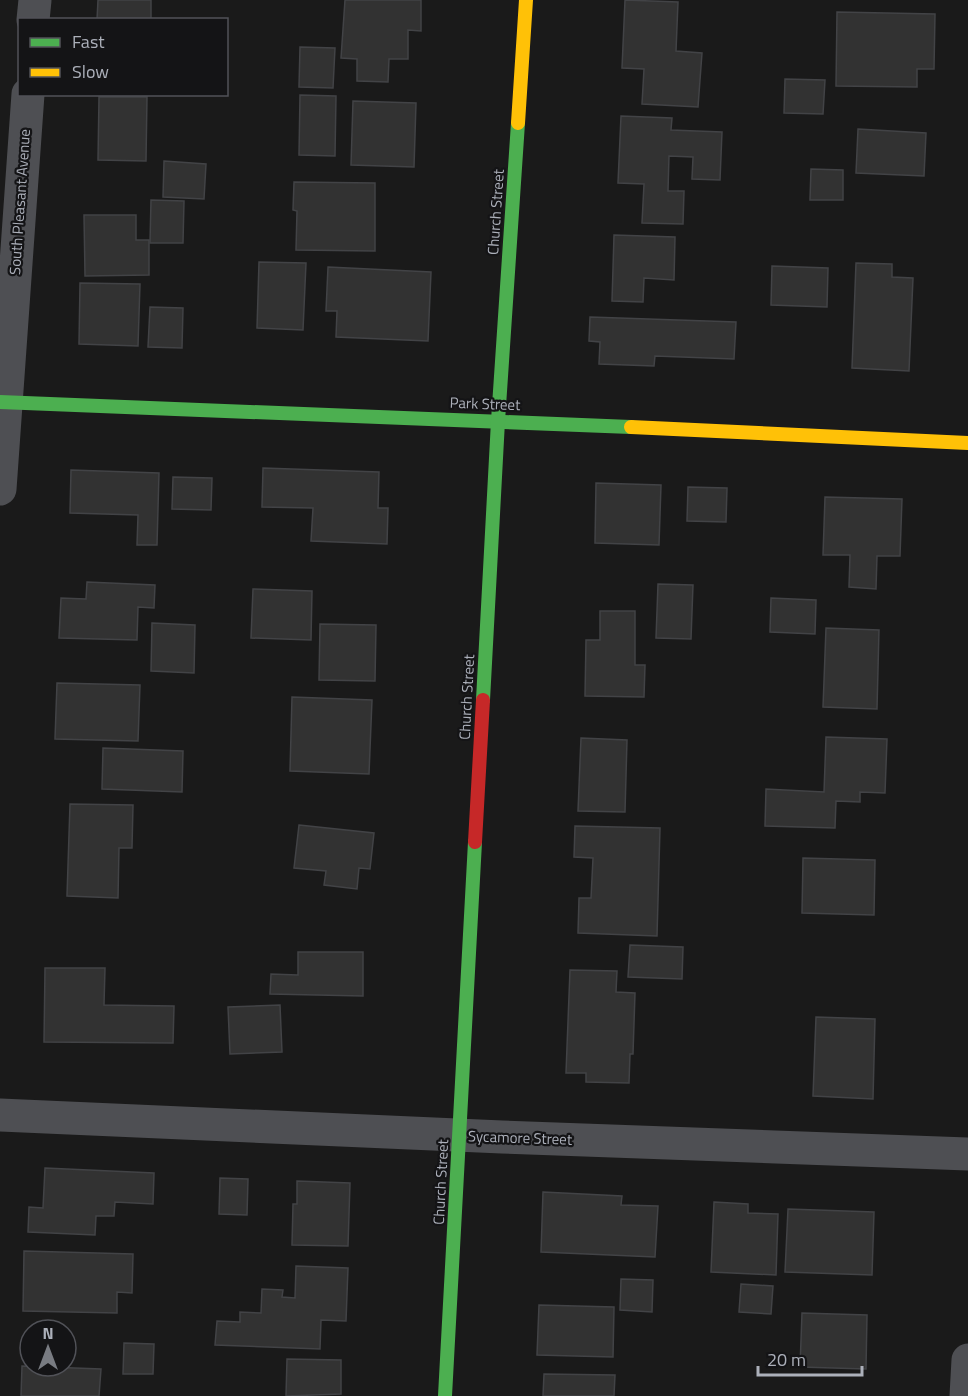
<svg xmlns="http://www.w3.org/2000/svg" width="968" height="1396" font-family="'Titillium Web',sans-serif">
<rect width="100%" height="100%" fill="#1a1a1a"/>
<!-- building -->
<g fill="#323232" stroke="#424346" stroke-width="1.5">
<polygon points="98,0 151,0 151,20 97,20"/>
<polygon points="345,0 421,0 421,31 408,30 408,59 389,59 388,82 357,81 357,59 341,58"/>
<polygon points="625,0 678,2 676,51 702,53 698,107 642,104 644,69 622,68"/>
<polygon points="837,12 935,14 934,69 917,69 917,87 836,86"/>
<polygon points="300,47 335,48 333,88 299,87"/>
<polygon points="785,79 825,80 823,114 784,113"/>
<polygon points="300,95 336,96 335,156 299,155"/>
<polygon points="99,97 147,97 146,161 98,160"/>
<polygon points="353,101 416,103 414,167 351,165"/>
<polygon points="621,116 672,118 671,130 722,132 720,180 692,179 693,157 669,156 668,191 684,191 683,224 642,223 644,184 618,183"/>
<polygon points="858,129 926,133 924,176 856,173"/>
<polygon points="164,161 206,164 204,199 163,197"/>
<polygon points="811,169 843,170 843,200 810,200"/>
<polygon points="294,182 375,183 375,251 296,250 297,211 293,210"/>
<polygon points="151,200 184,201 183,243 150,243"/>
<polygon points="84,215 136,215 136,240 149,240 149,275 85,276"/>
<polygon points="614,235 675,237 674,280 644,278 643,302 612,301"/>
<polygon points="259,262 306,263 303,330 257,328"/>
<polygon points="856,263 892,264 892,277 913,278 909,371 852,368"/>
<polygon points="772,266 828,268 827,307 771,305"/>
<polygon points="328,267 431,272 428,341 336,337 337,311 326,311"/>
<polygon points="80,283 140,284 138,346 79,344"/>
<polygon points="150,307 183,308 182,348 148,347"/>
<polygon points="590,317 736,322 734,359 655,356 654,366 599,364 600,342 589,341"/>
<polygon points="263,468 379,472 378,508 388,508 387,544 311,541 313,508 262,507"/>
<polygon points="71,470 159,473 157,545 137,545 138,515 70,513"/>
<polygon points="173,477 212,478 211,510 172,509"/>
<polygon points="596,483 661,485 659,545 595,543"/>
<polygon points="688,487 727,488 726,522 687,521"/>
<polygon points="825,497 902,499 900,556 877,556 876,589 849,587 850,555 823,555"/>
<polygon points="87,582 155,585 154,608 138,607 137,640 59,638 61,598 86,599"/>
<polygon points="658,584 693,585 691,639 656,638"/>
<polygon points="253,589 312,591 311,640 251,638"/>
<polygon points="771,598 816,600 815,634 770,632"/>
<polygon points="600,611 635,611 635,665 645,665 644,697 585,696 586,640 600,640"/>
<polygon points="152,623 195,625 194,673 151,671"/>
<polygon points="320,624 376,625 375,681 319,680"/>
<polygon points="826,628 879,630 877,709 823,707"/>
<polygon points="57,683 140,685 138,741 55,739"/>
<polygon points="292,697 372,700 369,774 290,771"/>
<polygon points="826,737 887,739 885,793 860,792 860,802 836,801 835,828 765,826 766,789 824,792"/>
<polygon points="581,738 627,740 625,812 578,811"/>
<polygon points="103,748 183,751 182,792 102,789"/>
<polygon points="70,804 133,805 132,848 119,848 118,898 67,896"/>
<polygon points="299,825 374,833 370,869 359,868 357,889 324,885 326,871 294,868"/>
<polygon points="575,826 660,828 657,936 578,933 579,898 591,898 593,858 574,857"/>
<polygon points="803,858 875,860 874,915 802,913"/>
<polygon points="630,945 683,947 682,979 628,977"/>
<polygon points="298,952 363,952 363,996 270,994 271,974 298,975"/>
<polygon points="45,968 105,968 104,1005 174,1006 173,1043 44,1042"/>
<polygon points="570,970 617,971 616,992 635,993 633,1054 630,1054 629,1083 586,1082 586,1073 566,1073"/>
<polygon points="280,1005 282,1052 230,1054 228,1007"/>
<polygon points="816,1017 875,1019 873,1099 813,1096"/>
<polygon points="45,1168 154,1173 153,1204 115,1202 114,1216 96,1216 95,1235 28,1232 29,1207 43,1208"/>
<polygon points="220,1178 248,1179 247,1215 219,1214"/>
<polygon points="297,1181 350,1183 348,1246 292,1245 293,1204 297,1204"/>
<polygon points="543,1192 622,1196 621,1205 658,1206 655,1257 541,1252"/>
<polygon points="714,1202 748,1204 748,1213 778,1214 776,1275 711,1272"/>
<polygon points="788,1209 874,1212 872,1275 785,1272"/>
<polygon points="24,1251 133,1254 132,1293 117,1292 117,1313 23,1311"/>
<polygon points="296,1266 348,1268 346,1321 321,1320 320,1349 215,1345 217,1321 240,1322 240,1312 261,1313 262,1289 283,1290 282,1297 295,1298"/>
<polygon points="621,1279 653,1280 652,1312 620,1310"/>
<polygon points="741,1284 773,1286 771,1314 739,1312"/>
<polygon points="539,1305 614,1307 613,1357 537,1355"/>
<polygon points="802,1313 867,1315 866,1369 800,1367"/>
<polygon points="124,1343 154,1344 153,1374 123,1374"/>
<polygon points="287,1359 341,1360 341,1394 286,1396"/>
<polygon points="22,1366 101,1369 99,1396 21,1396"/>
<polygon points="544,1374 615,1375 614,1396 543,1396"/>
</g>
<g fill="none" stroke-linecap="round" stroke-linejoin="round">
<!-- street -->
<g stroke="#4e4f53" stroke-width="33">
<polyline points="33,20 35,0"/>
<polyline points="0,489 28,94"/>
<polyline points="0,1115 502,1137 968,1154"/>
<polyline points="966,1396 968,1360"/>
</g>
<!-- fast -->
<g stroke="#4caf50" stroke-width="14">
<polyline points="0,402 631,427"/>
<polyline points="483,700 498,421 518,123"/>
<polyline points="445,1396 475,842"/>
</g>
<!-- slow -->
<g stroke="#ffc107" stroke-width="14">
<polyline points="518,123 526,0"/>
<polyline points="631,427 968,443"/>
</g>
<!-- jam -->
<polyline stroke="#c62828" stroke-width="14" points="475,842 483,700"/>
</g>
<g text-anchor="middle" stroke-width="4.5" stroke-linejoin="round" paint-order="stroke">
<!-- street labels -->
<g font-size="15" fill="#acb0ba" stroke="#141416">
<text transform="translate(20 202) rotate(-86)" y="5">South Pleasant Avenue</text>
<text transform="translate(496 212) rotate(-86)" y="5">Church Street</text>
<text transform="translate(485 404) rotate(2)" y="5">Park Street</text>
<text transform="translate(467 697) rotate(-87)" y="5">Church Street</text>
<text transform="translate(520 1138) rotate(2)" y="5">Sycamore Street</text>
<text transform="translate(441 1182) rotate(-87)" y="5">Church Street</text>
</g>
</g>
<!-- legend -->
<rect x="18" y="18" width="210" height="78" fill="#141416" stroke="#515258" stroke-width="1.5"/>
<rect x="30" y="38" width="30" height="9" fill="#4caf50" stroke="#515258" stroke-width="1.5"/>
<text x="72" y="48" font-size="18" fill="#acb0ba">Fast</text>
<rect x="30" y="68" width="30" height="9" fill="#ffc107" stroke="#515258" stroke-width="1.5"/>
<text x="72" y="78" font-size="18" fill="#acb0ba">Slow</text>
<!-- north arrow -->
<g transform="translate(48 1348)"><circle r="28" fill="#141416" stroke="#515258" stroke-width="1.5"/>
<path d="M0-4.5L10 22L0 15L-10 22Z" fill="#797c82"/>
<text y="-9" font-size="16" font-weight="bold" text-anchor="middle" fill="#acb0ba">N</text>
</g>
<!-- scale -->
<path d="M758 1366v9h104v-9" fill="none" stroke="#acb0ba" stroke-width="3"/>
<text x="767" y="1366" font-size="18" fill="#acb0ba" stroke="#141416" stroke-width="4.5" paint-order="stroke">20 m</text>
</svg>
